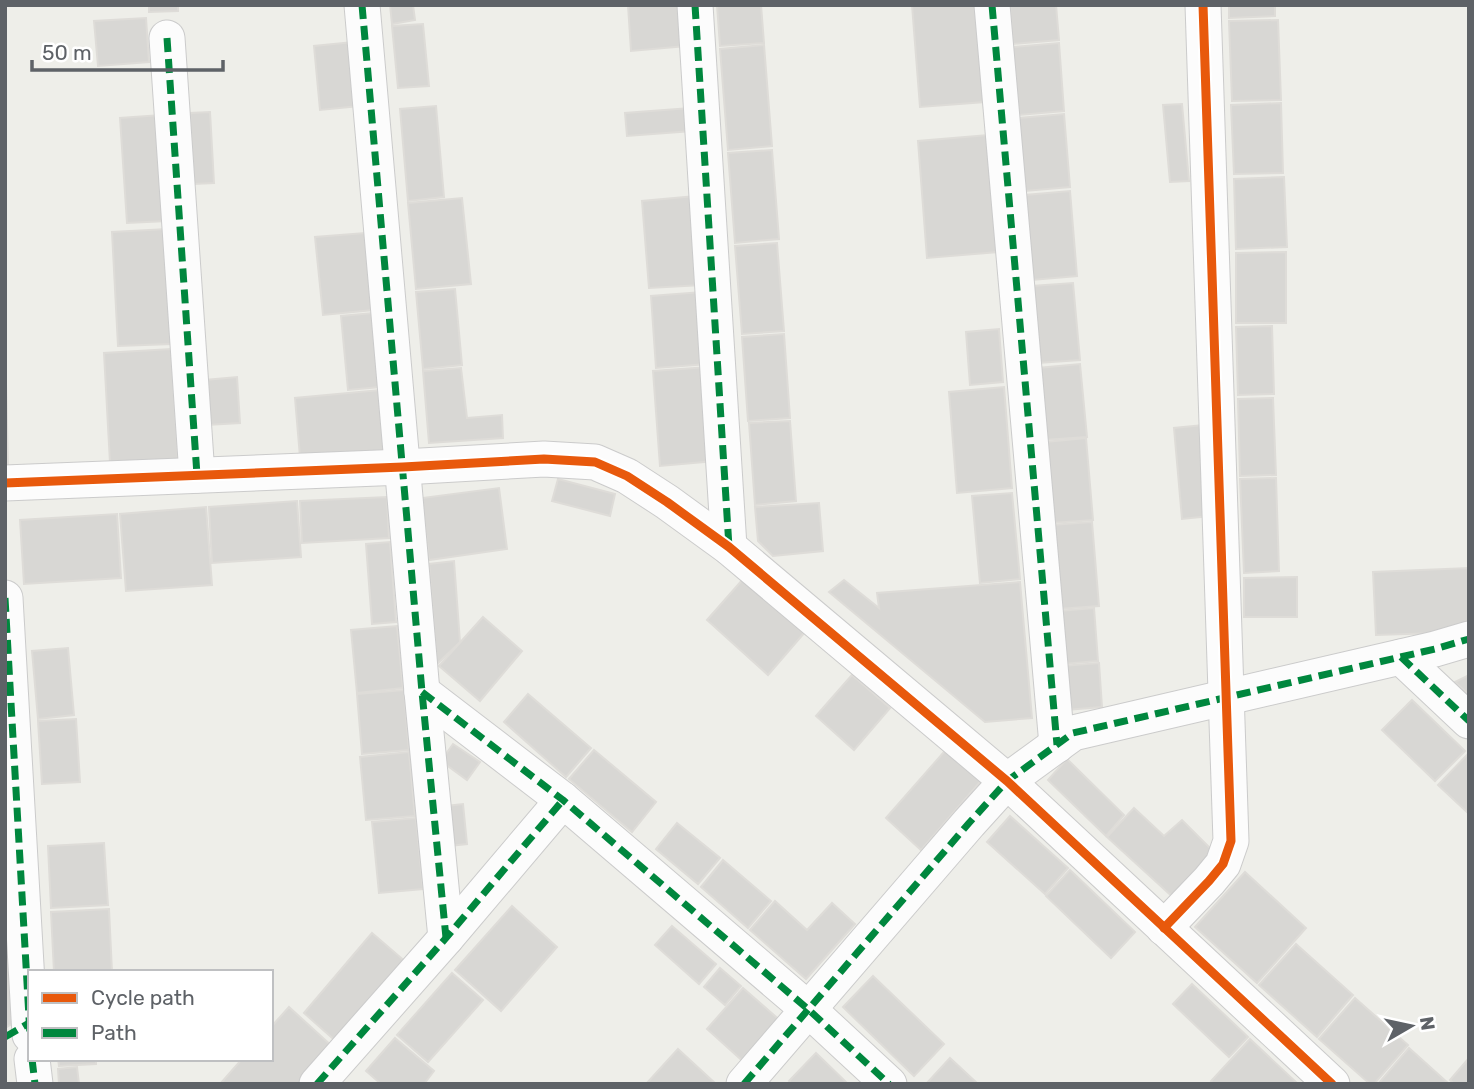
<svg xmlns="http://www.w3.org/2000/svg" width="1474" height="1089" font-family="Rubik,sans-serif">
<rect width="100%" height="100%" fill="#eeeee9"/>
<!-- building -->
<g fill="#d8d7d4" stroke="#dedcd8" stroke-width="2">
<polygon points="149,5 178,5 178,11 149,12"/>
<polygon points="390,5 413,5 415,20 392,24"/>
<polygon points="628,5 683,5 686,46 631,51"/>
<polygon points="717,5 761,5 764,43 720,46"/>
<polygon points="912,5 978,5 985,102 920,107"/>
<polygon points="1010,5 1056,5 1059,40 1013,44"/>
<polygon points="1229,5 1275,5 1275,16 1229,18"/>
<polygon points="146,18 149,62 98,66 94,21"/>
<polygon points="1278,20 1281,100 1232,101 1229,21"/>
<polygon points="423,24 429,86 398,88 392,26"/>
<polygon points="353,42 359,106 320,110 314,46"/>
<polygon points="1059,43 1064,111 1019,115 1013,47"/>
<polygon points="764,45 772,146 728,150 720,49"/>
<polygon points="1281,103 1283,173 1234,174 1231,105"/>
<polygon points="1182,104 1189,181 1170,182 1163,105"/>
<polygon points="436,106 444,197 408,201 400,109"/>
<polygon points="690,108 692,131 627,136 625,113"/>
<polygon points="210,112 214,183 194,184 190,113"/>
<polygon points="1064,114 1070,187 1025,191 1019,118"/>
<polygon points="161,115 167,221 127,223 120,118"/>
<polygon points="988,135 998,252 927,258 918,141"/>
<polygon points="772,150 779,239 735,243 728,153"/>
<polygon points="1284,177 1287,247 1236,249 1234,179"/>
<polygon points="1070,191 1077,276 1032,280 1025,195"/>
<polygon points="695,196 702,285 649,288 642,201"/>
<polygon points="462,198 471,284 416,289 408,203"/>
<polygon points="167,229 172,344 118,346 112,232"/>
<polygon points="365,233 373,310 323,315 315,237"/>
<polygon points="777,243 784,331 742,334 735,246"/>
<polygon points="1286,252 1286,323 1236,323 1236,253"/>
<polygon points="1073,283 1080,360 1038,363 1032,286"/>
<polygon points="455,289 462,365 423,369 416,292"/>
<polygon points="702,292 708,364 656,368 651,296"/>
<polygon points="373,313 380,387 348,390 341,316"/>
<polygon points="1272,326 1274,394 1238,395 1236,327"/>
<polygon points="999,329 1003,382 970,385 966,332"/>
<polygon points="784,334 790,418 748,421 742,337"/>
<polygon points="5,342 8,466 5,466"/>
<polygon points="171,349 178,459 110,463 104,353"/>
<polygon points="1080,364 1087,437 1044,440 1038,368"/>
<polygon points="708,367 715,461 660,466 653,371"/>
<polygon points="461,368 467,418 502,415 503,438 429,443 423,371"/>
<polygon points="237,377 240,423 207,425 205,380"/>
<polygon points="1004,387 1012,488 957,493 949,392"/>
<polygon points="380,390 385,450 300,457 295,398"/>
<polygon points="1273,398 1276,475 1240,476 1238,399"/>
<polygon points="790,421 796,501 755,505 749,423"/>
<polygon points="1203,425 1210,516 1182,519 1174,428"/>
<polygon points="1086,438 1093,520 1052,523 1045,442"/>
<polygon points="1276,478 1279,571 1244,573 1240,479"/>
<polygon points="558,479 615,494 610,516 552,501"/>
<polygon points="499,488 507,549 429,560 422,498"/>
<polygon points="1012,493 1020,579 980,583 972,496"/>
<polygon points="387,497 389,538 302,543 300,501"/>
<polygon points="297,501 301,557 212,563 209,507"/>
<polygon points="819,503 823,551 773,556 758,541 755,507"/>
<polygon points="206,507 212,585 126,591 120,514"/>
<polygon points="117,514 121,578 24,584 20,520"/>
<polygon points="1092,522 1099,606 1058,609 1051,525"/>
<polygon points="390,542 396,622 372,624 366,544"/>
<polygon points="454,561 460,642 437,664 429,564"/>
<polygon points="1469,568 1469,632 1376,635 1373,572"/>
<polygon points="1297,577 1297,617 1244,617 1244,578"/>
<polygon points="744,578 805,632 768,675 707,620"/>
<polygon points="844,580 879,608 877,593 1020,582 1032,718 985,722 829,592"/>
<polygon points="1094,608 1098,661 1063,664 1058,611"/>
<polygon points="483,617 522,651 480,701 439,666"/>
<polygon points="397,626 403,688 357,693 351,630"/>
<polygon points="68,648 74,715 38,719 32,651"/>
<polygon points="1099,663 1102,707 1066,710 1062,666"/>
<polygon points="852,675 890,708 854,750 816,716"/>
<polygon points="1469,675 1469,695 1455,682"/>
<polygon points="404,690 409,750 362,754 357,694"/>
<polygon points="528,694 591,748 566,777 504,722"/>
<polygon points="1412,700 1465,751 1435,781 1382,730"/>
<polygon points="76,719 80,782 42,784 38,721"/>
<polygon points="453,744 480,762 467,780 441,761"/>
<polygon points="951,744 986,775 921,850 886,818"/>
<polygon points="594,750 656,802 632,832 569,779"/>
<polygon points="409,752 415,816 366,820 360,757"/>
<polygon points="1468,754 1469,755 1469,814 1438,785"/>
<polygon points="1067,759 1124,815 1106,836 1048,780"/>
<polygon points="463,804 467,844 450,846 446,806"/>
<polygon points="1134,808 1164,836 1182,820 1216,854 1175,899 1107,837"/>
<polygon points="1010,816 1068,868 1045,894 987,842"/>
<polygon points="416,818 423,889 379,893 372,822"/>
<polygon points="677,823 720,858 698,884 656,849"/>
<polygon points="104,843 108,905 51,908 48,846"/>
<polygon points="723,860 771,901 748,928 701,887"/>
<polygon points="1070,870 1135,932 1111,958 1046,896"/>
<polygon points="1245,872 1306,928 1257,983 1195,927"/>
<polygon points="775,901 807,930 832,903 855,924 806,979 750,930"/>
<polygon points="512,906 557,947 501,1011 455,970"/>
<polygon points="109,909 112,972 54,972 51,912"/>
<polygon points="672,926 716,964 699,984 655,945"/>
<polygon points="372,933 407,963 338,1043 304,1013"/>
<polygon points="1296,944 1353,995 1317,1037 1259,985"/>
<polygon points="5,955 8,955 12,1024 5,1028"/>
<polygon points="720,968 741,986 725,1005 704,987"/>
<polygon points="452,973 483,1000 428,1062 397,1035"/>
<polygon points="873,976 944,1044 914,1076 843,1007"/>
<polygon points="1192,984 1248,1037 1229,1057 1173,1004"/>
<polygon points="743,988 783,1023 746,1064 707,1029"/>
<polygon points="1355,998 1408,1045 1374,1084 1370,1084 1319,1039"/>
<polygon points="289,1007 333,1047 300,1084 220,1084 242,1059 271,1059 271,1027"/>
<polygon points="395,1038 434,1071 424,1084 381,1084 366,1071"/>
<polygon points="1250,1039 1298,1084 1213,1084 1211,1081"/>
<polygon points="1409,1048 1449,1084 1378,1084"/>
<polygon points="678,1049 716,1084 646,1084"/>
<polygon points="816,1053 848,1084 792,1084 789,1081"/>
<polygon points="950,1058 978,1084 926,1084"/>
<polygon points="1469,1058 1469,1084 1454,1084 1450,1080"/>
<polygon points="58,1059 96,1059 96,1064 59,1066"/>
<polygon points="77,1067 79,1084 59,1084 58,1069"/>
</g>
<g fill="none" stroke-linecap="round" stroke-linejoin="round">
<!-- minor casing -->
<g stroke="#cbcbcb" stroke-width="37">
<g id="minor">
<polyline points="362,5 422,692 446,938"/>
<polyline points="695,5 729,547"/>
<polyline points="992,5 1057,745"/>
<polyline points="167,38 197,475"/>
<polyline points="5,483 403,467 544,459 595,462 627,476 667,502 729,547 1007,781 1332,1084"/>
<polyline points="5,598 30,1035"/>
<polyline points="1401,657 1469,721"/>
<polyline points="422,692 563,800 809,1010 889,1084"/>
<polyline points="1164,928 1209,881 1223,864 1231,841 1203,5"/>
<polyline points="32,1059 35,1084"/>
<polyline points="317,1084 446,938 563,800"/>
<polyline points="744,1084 969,823 1007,781 1073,733 1435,649 1469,639"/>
</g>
</g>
<!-- minor -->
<use href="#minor" stroke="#fcfcfc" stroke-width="35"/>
<!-- quiet -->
<g stroke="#00873e" stroke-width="7" stroke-dasharray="14 7" stroke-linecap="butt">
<polyline points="362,5 422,692 446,938"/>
<polyline points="695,5 729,547"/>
<polyline points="992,5 1057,745"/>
<polyline points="167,38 197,475"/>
<polyline points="5,598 30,1035"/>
<polyline points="1401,657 1469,721"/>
<polyline points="422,692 563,800 809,1010 889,1084"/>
<polyline points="5,1037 29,1023"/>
<polyline points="32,1059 35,1084"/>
<polyline points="317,1084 446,938 563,800"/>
<polyline points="744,1084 969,823 1007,781 1073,733 1435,649 1469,639"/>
</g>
<!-- cycleway casing -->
<g stroke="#fff" stroke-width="13">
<g id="cycleway">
<polyline points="5,483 403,467 544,459 595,462 627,476 667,502 729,547 1007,781 1332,1084"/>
<polyline points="1164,928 1209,881 1223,864 1231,841 1203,5"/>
</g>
</g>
<!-- cycleway -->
<use href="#cycleway" stroke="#e8590c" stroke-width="9"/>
</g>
<!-- border -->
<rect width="1474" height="1089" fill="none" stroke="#5e6267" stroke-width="14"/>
<!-- legend -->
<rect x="28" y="970" width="245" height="91" fill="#ffffff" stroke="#bfc0c2" stroke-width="2"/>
<rect x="42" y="993" width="35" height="10" fill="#e8590c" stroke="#bfc0c2" stroke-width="2"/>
<text x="91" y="1005" font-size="21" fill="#5e6267">Cycle path</text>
<rect x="42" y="1028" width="35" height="10" fill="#00873e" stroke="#bfc0c2" stroke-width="2"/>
<text x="91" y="1040" font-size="21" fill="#5e6267">Path</text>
<!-- north arrow -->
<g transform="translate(1411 1026) rotate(81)" stroke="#ffffff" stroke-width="5" paint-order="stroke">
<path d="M0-5L12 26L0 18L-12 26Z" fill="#5e6267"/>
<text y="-10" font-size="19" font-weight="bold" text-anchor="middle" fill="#5e6267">N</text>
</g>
<!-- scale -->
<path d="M32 60v10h191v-10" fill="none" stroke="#5e6267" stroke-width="3.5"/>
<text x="42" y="60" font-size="21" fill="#5e6267" stroke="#ffffff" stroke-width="5" paint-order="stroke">50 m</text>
</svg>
